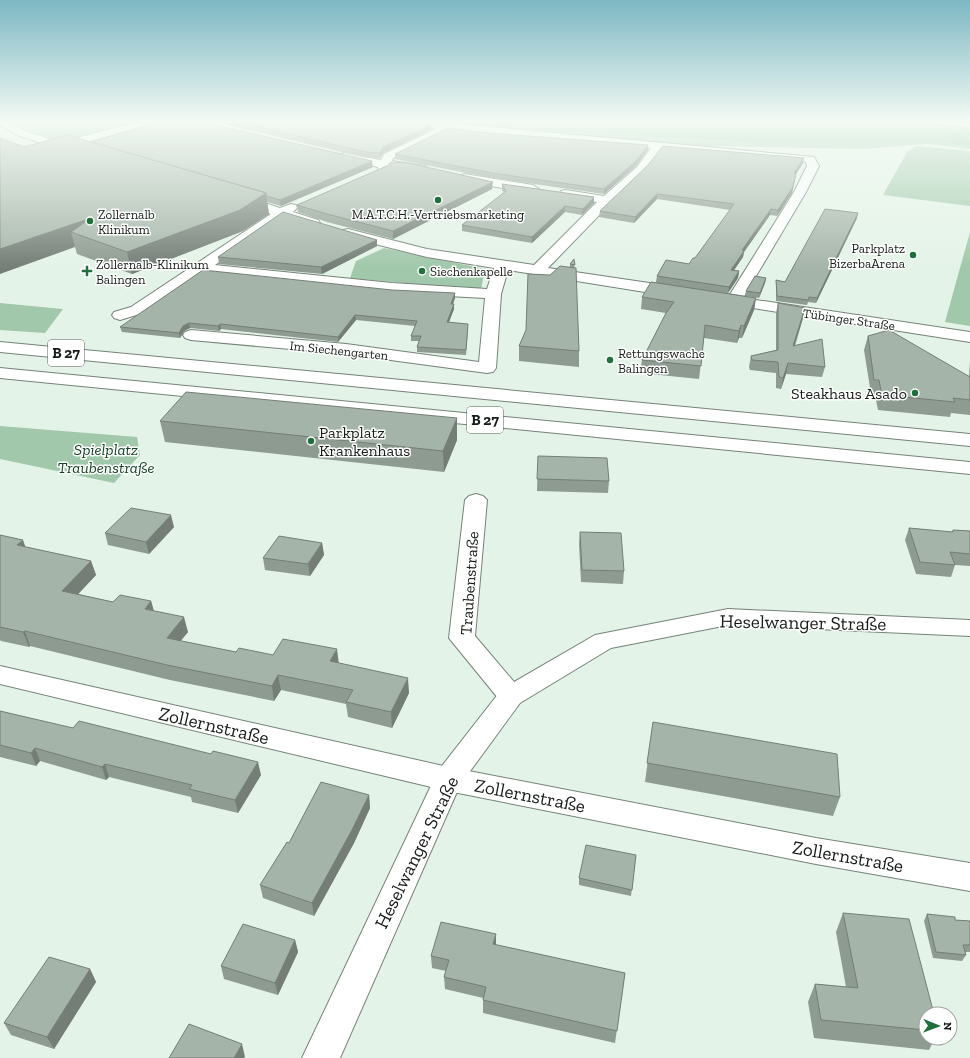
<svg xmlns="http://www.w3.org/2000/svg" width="970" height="1058" font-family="'Zilla Slab',serif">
<rect width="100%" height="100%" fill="#e4f3e7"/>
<!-- green -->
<g fill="#a1c8aa">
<polygon points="11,121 141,121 63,142 28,130"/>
<polygon points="406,121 928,121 970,127 970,149 927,144 863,149 659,145"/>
<polygon points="916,146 970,151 970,206 883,195 907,152"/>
<polygon points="970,232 970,326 945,322"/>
<polygon points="384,248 485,269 481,290 350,278 356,261"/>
<polygon points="0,303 63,309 45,333 0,330"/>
<polygon points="0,426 137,437 140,455 114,483 0,459"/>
</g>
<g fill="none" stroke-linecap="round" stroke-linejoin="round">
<!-- river -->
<polygon fill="#7abb8c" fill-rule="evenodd" points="490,121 624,121 753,128 945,129 970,132 970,146 945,143 753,142 502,128 494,126"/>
<!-- minor casing -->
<g stroke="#758278" stroke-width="2">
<g id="minor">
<polygon points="0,121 7,121 25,131 60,142 143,121 158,121 157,123 72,146 78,150 72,153 17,135 0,125"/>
<polygon points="192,121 209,121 241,128 242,130 237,133 193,123"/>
<polygon points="401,121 425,121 814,157 819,166 806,192 743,298 970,332 970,342 721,303 718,300 721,297 729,296 794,192 807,166 806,162 662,149 645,171 611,203 548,268 676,287 681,289 684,292 681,295 676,297 508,270 501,294 496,368 493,372 487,373 346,354 191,340 185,338 183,335 185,332 191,330 346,344 479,362 485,298 392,293 203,273 143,313 120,320 114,318 112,315 114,312 131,307 271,214 236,202 234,199 236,196 240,195 280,208 291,204 296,205 297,208 293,212 318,220 320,223 318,226 313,227 283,217 215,265 392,283 487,289 494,268 427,257 343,236 341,233 343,230 348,229 427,249 534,265 597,202 561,197 559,194 561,191 565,190 604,196 637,167 651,148 450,130 393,158 392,161 425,166 427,168 421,172 389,168 387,171 379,171 378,167 340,158 338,156 344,153 381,160 384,154 436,129 406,124"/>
<polygon points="930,121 970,122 970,128 935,124"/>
<polygon points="464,174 533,185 539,189 533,193 460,181 458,178"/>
<polygon points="476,494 483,496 487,500 475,636 520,689 524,696 520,703 511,706 502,703 449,638 465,500 469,496"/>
<polygon points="0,666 448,767 816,838 970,863 970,891 816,864 448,791 0,684"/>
</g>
</g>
<!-- tertiary casing -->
<g stroke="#758278" stroke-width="2">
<polygon id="tertiary" points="728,609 970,620 970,636 728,625 611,648 520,703 460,785 340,1058 302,1058 438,771 502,689 595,635"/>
</g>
<!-- trunk casing -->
<g stroke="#758278" stroke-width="2">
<g id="trunk">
<polygon points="0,342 970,434 970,446 0,352"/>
<polygon points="0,368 970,462 970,474 0,378"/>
</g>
</g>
<!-- minor -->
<use href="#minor" fill="#fff" fill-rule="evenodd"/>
<!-- tertiary -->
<use href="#tertiary" fill="#fff" fill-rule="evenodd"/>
<!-- trunk -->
<use href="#trunk" fill="#fff" fill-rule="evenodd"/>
</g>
<!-- wall -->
<g fill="#8e9b90">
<polygon points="213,121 411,121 431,130 383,153 380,158 366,158"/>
<polygon points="489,133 648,145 648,150 636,166 604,194 492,178 395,159 395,154"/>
<polygon points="90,142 373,167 281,206 267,202 269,214 243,231 132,274 77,254 75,247 24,147"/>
<polygon points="803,163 796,174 792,193 777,216 770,215 744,252 743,257 734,270 739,271 738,278 728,293 756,298 754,310 742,338 739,338 737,343 704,338 699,379 640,373 642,360 666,313 641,309 642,297 656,282 657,276 689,264 695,258 730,210 657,199 634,223 599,217 600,211 647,166"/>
<polygon points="502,184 594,197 594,203 582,215 565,212 532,243 462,231 462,225 504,193 502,190"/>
<polygon points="492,189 393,239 327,222 298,212 297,205"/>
<polygon points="857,218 816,303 808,302 807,305 776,301 776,280 785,282"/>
<polygon points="377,240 377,246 322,274 219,264 218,257"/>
<polygon points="574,259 579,351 579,367 519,361 519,346 550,275 570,267 570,264"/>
<polygon points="766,278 765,283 759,298 745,296 746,291"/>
<polygon points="455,298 453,304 454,304 454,309 449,322 468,329 466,355 417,352 417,347 419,341 411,341 411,336 415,326 356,320 338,342 221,329 219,331 190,328 184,331 180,338 122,332 120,327"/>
<polygon points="778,303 803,318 795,346 825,367 822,377 786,374 781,389 776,388 776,373 750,370 749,367 751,356 776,350 776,313"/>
<polygon points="868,336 969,376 970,361 970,415 951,413 950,417 878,410 875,395 871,394 864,350"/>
<polygon points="457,418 457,440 444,472 165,442 160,421"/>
<polygon points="538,456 609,481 608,493 537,491"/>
<polygon points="174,527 149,554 108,545 105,533"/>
<polygon points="909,528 952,532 953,530 970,531 970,566 955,565 951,577 916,574 905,540"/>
<polygon points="580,532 624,571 623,584 581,582 579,544"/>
<polygon points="0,535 25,547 91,561 96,575 78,594 113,602 151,601 154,611 188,632 180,641 236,652 273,655 338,663 409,693 392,728 348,717 346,704 281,690 274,701 170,680 30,646 29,647 1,641 0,640"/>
<polygon points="322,543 324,555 310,576 265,570 263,558"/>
<polygon points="0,711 261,775 238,813 192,802 191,797 109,777 106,780 40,761 36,766 0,757"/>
<polygon points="653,722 840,797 833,816 645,782"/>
<polygon points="369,795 370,808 354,843 314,916 263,898 260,885 289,843"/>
<polygon points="636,855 631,896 579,885 579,878"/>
<polygon points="843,913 926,1014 926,1038 935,1038 929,1050 814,1038 808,1002 815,984 846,987 836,932"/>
<polygon points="927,914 955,920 970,921 970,952 965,952 966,955 962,961 933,958 924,921"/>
<polygon points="496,934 496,945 625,973 615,1043 483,1013 483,998 445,989 444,977 446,971 432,968 431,956"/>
<polygon points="295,940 298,952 278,995 224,979 221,966"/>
<polygon points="90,969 96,982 54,1049 11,1035 4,1023"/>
</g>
<!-- shaded-wall -->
<g fill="#747e76">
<polygon points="431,125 431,130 383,153 380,158 380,153 383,147"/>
<polygon points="648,145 648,150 636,166 604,194 604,189"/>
<polygon points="804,158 803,163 796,174 792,193 777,216 778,210 794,173"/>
<polygon points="372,161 373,167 281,206 280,200"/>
<polygon points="493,182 492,189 393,239 393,231"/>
<polygon points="266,193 269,214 243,231 132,274 127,252"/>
<polygon points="657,194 657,199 634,223 635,217"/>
<polygon points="594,197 594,203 582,215 583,209"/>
<polygon points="565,206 565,212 532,243 532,237"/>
<polygon points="771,209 770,215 744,252 743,257 730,276 731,270 742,250"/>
<polygon points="858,213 857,218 816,303 817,298"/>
<polygon points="91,218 71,232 75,247 0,274 0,249"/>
<polygon points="377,240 377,246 322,274 321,267"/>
<polygon points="739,271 738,278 728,293 729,287"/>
<polygon points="766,278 765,283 759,298 760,293"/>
<polygon points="455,293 455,298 451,309 451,304"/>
<polygon points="756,298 754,310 742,338 744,326"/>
<polygon points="454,304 454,309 447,327 447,322"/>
<polygon points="805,308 803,318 791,356 793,346"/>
<polygon points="355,315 356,320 338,342 338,337"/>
<polygon points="189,323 190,328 184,331 180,338 179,333 183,326"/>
<polygon points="220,324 221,329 219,331 218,326"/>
<polygon points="741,325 739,338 737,343 739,331"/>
<polygon points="788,363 786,374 781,389 783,378"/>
<polygon points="457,418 457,440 444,472 443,451"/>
<polygon points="171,515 174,527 149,554 146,542"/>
<polygon points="23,540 28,554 17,545"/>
<polygon points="322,543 324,555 310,576 308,564"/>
<polygon points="91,561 96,575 67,606 62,591"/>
<polygon points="151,601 155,616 145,609"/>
<polygon points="184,617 188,632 171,653 167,638"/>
<polygon points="25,631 30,646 29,647 23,632"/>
<polygon points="337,649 339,665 330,661"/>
<polygon points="278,675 281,690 274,701 272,686"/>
<polygon points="408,678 409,693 392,728 391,712"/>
<polygon points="35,748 40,761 36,766 31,753"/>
<polygon points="258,762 261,775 238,813 235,800"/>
<polygon points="105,764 109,777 106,780 102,767"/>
<polygon points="369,795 370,808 354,843 314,916 312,903"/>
<polygon points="496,934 496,946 493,944"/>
<polygon points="295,940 298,952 278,995 275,983"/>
<polygon points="90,969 96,982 54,1049 47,1037"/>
<polygon points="242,1044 245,1057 244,1058 234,1058"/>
</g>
<!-- building -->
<g fill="#a5b4a8" stroke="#747e76">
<polygon points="161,121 197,121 372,161 280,200 266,196 266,193 90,142"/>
<polygon points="233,121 411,121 431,125 383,147 380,153 366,152"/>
<polygon points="448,128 489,133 648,145 636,161 604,189 492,173 395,154"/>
<polygon points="67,135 266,193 240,210 127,252 71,232 91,218 0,249 0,138 24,147"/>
<polygon points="663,146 804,158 794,173 796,173 793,187 778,210 771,209 742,250 744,251 731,270 739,271 729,287 657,276 666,260 689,264 693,258 695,258 734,204 657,194 635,217 600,211 647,166"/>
<polygon points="391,162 408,163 493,182 393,231 327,214 297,205 389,165"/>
<polygon points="502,184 594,197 583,209 565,206 532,237 462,225 506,191"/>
<polygon points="825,209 858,213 817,298 809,297 808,300 777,296 776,280 785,282"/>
<polygon points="283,212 377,240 321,267 218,257"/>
<polygon points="574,259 575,265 570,264"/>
<polygon points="560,266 576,268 579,351 519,346 526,330 528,274 550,275"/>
<polygon points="203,270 392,290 455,293 451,304 454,304 447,322 468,324 466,350 417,347 421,336 411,336 417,321 355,315 338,337 220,324 218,326 189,323 183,326 179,333 120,327"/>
<polygon points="755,276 766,278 760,293 746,291"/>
<polygon points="651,282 756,298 744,326 741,325 739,331 705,325 701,366 642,360 666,313 674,302 642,297"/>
<polygon points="778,303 805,308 793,346 822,339 825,367 788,363 783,378 779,377 778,362 752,360 751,356 778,350"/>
<polygon points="889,330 970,377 970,400 953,398 955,402 882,395 879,380 874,380 868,336"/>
<polygon points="186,392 457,418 443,451 160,421"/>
<polygon points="538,456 607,458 609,481 537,479"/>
<polygon points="131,508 171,515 146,542 105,533"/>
<polygon points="909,528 953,532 953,530 970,531 970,554 950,552 955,565 920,562"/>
<polygon points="580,532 621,533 624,571 582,570"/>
<polygon points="0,535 23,540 17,545 91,561 62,591 113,602 120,595 151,601 145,609 184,617 167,638 236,652 239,648 273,655 283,639 337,649 330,661 408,678 391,712 346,702 353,690 278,675 272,686 167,665 25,631 23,632 0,627"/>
<polygon points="279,536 322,543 308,564 263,558"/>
<polygon points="0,711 73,728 79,721 211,754 213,751 258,762 235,800 189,789 192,785 105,764 102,767 35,748 31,753 0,745"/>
<polygon points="653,722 837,754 840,797 647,763"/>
<polygon points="321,782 369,795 352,830 312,903 260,885 287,842 289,843"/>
<polygon points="586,845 636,855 632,890 579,878"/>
<polygon points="843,913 909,919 934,1014 926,1014 926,1030 821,1020 815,984 858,988"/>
<polygon points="927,914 955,917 955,920 970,921 970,945 963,945 966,955 936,952"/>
<polygon points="441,922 496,934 493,944 625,973 617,1031 483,1000 486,987 444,977 449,960 431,956"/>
<polygon points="243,924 295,940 275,983 221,966"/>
<polygon points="49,957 90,969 47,1037 4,1023"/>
<polygon points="189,1024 242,1044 234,1058 169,1058"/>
</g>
<!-- sky -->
<linearGradient id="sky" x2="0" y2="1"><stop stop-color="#7cb7c3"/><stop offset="0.45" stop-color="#f3faf4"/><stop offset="1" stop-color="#f3faf4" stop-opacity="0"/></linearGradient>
<rect width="970" height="269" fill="url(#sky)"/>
<!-- markers -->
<g fill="#226f3e" stroke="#fff" stroke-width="1.5">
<circle cx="438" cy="200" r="4"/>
<circle cx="90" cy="221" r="4"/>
<circle cx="913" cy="255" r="4"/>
<path d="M85 265h4v4h4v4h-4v4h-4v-4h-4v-4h4z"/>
<circle cx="422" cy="271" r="4"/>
<circle cx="610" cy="360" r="4"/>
<circle cx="915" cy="393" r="4"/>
<circle cx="311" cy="441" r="4"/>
</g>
<g text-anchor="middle" stroke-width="3" stroke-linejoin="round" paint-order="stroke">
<!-- far-poi labels -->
<g font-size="13" fill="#161b17" stroke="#fff" text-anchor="start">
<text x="98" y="219">Zollernalb<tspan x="98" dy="15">Klinikum</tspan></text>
<text x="438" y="219" text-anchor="middle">M.A.T.C.H.-Vertriebsmarketing</text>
<text x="905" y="253" text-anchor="end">Parkplatz<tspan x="905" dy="15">BizerbaArena</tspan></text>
<text x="96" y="269">Zollernalb-Klinikum<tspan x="96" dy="15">Balingen</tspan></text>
<text x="430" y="276">Siechenkapelle</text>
<text x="618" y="358">Rettungswache<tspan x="618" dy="15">Balingen</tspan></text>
</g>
<!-- far-street labels -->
<g font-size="13" fill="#161b17" stroke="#fff">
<text transform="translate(849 319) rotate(8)" y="5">Tübinger Straße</text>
<text transform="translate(339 350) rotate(6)" y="5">Im Siechengarten</text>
</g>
<!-- shield labels -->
<g fill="#fff" stroke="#5c5f5d" stroke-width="1">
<rect x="48" y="340" width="36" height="26" rx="3"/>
<rect x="467" y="407" width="36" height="26" rx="3"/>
</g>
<g font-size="15" font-weight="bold" fill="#161b17">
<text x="66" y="358">B 27</text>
<text x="485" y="425">B 27</text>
</g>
<!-- poi labels -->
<g font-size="16" fill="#161b17" stroke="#fff" text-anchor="end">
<text x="907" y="399">Steakhaus Asado</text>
<text x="319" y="438" text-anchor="start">Parkplatz<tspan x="319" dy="18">Krankenhaus</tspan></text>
</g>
<!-- park labels -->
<g font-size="16" font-style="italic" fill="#134425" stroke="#fff">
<text x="106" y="455">Spielplatz<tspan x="106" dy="18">Traubenstraße</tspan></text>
</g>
<!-- street labels -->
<g font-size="16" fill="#161b17" stroke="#fff">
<text transform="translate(469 583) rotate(-86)" y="6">Traubenstraße</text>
</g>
<!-- near-street labels -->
<g font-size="19" fill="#161b17" stroke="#fff">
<text transform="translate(803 622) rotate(1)" y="7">Heselwanger Straße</text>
<text transform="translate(214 725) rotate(13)" y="7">Zollernstraße</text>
<text transform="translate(530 795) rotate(11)" y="7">Zollernstraße</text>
<text transform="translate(416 852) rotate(-64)" y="7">Heselwanger Straße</text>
<text transform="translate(848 856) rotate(10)" y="7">Zollernstraße</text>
</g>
</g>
<!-- north arrow -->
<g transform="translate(938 1026) rotate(91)"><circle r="19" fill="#ffffff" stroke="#a2a4a2"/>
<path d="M0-3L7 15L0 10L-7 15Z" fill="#226f3e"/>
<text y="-6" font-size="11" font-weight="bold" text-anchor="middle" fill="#161b17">N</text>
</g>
</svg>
